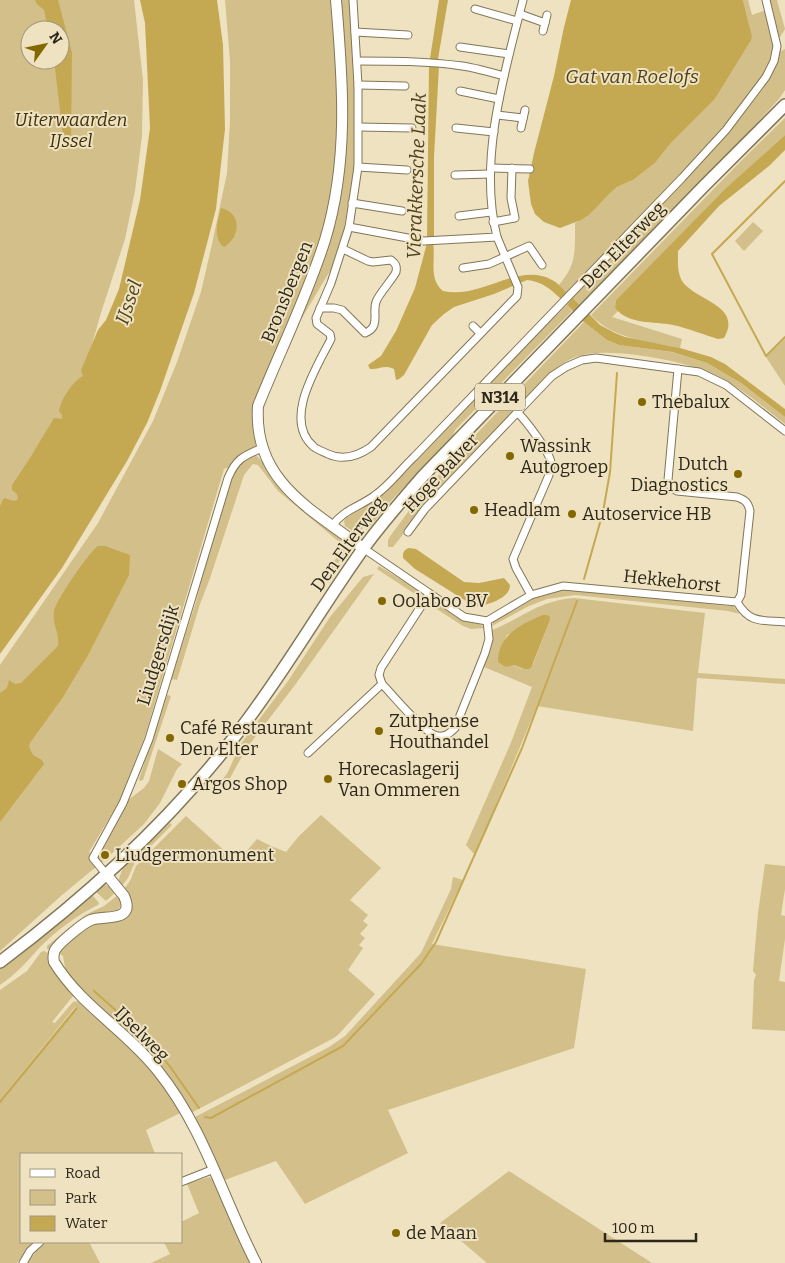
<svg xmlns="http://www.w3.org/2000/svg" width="785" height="1263" font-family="Bitter,serif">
<rect width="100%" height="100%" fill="#eee2c0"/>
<!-- green -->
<g fill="#d3bf89" fill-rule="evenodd">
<path d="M0 0H134L143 80 142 136 135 191 125 239 100 316 83 377 64 417 19 499 0 526ZM30 30H60V60H30Z"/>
<polygon points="225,0 330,0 337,70 338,118 336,173 322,239 302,293 261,388 256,445 255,448 234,459 229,467 224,469 145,736 119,802 89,852 96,855 127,801 144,788 149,781 158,749 182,764 177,769 160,803 144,824 108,857 62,895 0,951 0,665 98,523 153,421 177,362 201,292 212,244 227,173 230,121 230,61"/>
<polygon points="339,0 350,0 355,52 354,171 341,245 334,264 302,318 301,317 337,207"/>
<path d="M743 0H748L752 15 766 10 773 44 769 70 759 83 705 149 567 293 559 285C577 264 575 250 575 223L589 215 601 201 617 187 633 180 655 163 670 144 715 99 750 42 748 20Z"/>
<polygon points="768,0 777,0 785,29 780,37 777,37"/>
<polygon points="785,49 785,90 779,99 705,179 582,306 571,296 733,123 779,52"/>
<path d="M785 118V135L726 188 616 300 615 308 618 311 612 317 682 339 680 348C649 341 614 340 591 315L741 161Z"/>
<polygon points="753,222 763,231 744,251 735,241"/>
<polygon points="567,305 572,311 455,430 453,436 387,505 368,530 364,527 357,534 345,526 344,521 347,516 367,504 550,319 558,314"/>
<path d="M584 322 607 340 619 345 671 352 707 363 741 383 785 417V424C764 408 743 389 720 377 692 362 613 347 583 355 569 358 560 365 550 373L423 505 404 530 405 532 393 547H388V540L391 535 419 497 460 451Z"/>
<polygon points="785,339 785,386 766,357"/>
<path d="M255 455C265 461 268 473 276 482 296 504 321 522 343 541L348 549 323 585 320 583 344 546 278 491 258 465 253 464 244 475 209 581 200 604 177 680 173 679 172 681V676L196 602 202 577 200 575 233 474C239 464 244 459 255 455Z"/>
<polygon points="379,566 418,590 421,598 377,569"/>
<polygon points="374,574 295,685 246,749 224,789 219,785 228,772 240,745 288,681 330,617 363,577"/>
<path d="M562 589H577L728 606H733L740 614 728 611 575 595 547 599 529 606 492 626 494 619C516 607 538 595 562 589Z"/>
<path d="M574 598 705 613 698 673 785 679V684L697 678 693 731 537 706 475 855 466 845 510 745 532 687 484 667 492 644V630C523 618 537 601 574 598ZM550 620 533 664 523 669 498 659 507 635Z"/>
<path d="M435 601C444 608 453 614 463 619 471 623 478 621 485 628L471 629 463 626 429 604Z"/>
<polygon points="167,695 171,696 143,780 140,781 139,779"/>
<polygon points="321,815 381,868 350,900 368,915 363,921 368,925 360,934 365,938 359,945 363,948 348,970 375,994 338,1035 332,1039 191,1113 66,973 63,956 57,952 89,924 121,918 124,889 130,881 136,866 186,816 237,862 257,839 271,846 286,852 299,836"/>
<polygon points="170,823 172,825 135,862 128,878 121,887 118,881 123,868"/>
<polygon points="765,864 785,866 785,889 781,915 785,916 785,939 779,981 785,982 785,1031 752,1029 754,980 756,975 753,971 758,913"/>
<polygon points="453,877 463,880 432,944 586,969 574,1048 388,1110 408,1153 305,1204 276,1161 222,1181 195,1119 195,1117 329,1047 345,1036 421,953 451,889"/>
<polygon points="105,885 110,886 117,891 106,901 95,891"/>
<path d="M119 894 122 902C116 921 104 910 90 916 82 920 59 943 51 949H47V946L85 915 104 906Z"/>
<path d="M92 895 99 903 98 905C77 915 56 931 39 948 27 962 15 975 0 985V967Z"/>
<polygon points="44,951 50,954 73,993 73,996 52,1022 55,1023 73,1002 78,1001 138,1054 154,1071 182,1112 146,1130 155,1154 21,1154 21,1242 33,1242 17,1263 0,1263 0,1104 78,1008 75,1007 0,1100 0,990 27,971 41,952"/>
<polygon points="509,1171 652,1263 487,1263 440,1223"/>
<polygon points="209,1177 213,1180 239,1239 251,1263 151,1263 170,1254 164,1242 181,1242 181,1222 199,1213 187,1184"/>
<polygon points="47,1242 89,1242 100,1263 27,1263 37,1250"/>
</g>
<!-- water -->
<g fill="#c5a852">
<polygon points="35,0 58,0 72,53 71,143 64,144 54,60 60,60 60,30 48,30 44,10 37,4"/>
<path d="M140 0H217L223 45 225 129 216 209 194 293 160 391 147 423 127 461 62 568 0 654V506L4 498 14 501 18 499 17 494 12 490V485L30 458 54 418 62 419V415L59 411C61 399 73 381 83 376L81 370 98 330 106 320 119 289 140 200 150 128 145 23Z"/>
<polygon points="439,0 448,0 438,59 439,66 434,157 434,239 427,239 429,65"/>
<polygon points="571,0 743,0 752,37 750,42 715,99 670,144 655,163 633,180 617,187 609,194 589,215 581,220 560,228 544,222 535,214 531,204 528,181 534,153 554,76 564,27"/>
<path d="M785 135V150L769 166 719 206 678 251C678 260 677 270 681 279 691 300 744 304 724 338L718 339C704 335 688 328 673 325 653 321 629 325 615 308L616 300 726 188Z"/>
<path d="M221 208C242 213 241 237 224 247 212 238 218 220 221 208Z"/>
<path d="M427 243H433C436 259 428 279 443 291 480 300 519 261 552 280 558 283 562 288 567 293L561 299C552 290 541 281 527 280L494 294 454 307 444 314 432 325 404 375 399 379 396 380 394 369C384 364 379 370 370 369L368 365 381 356 396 331 415 288Z"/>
<polygon points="573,298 600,325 615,333 625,337 680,348 711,357 725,364 785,409 785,417 741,383 707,363 672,352 619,345 607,340 584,322 567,305"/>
<path d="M98 546H105L130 555 129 575 87 657 63 697 30 743 29 747 33 755 42 760 44 764 0 822V693L7 688 9 680 15 684 21 683 58 646C60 634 52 624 54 611 56 600 89 552 98 546Z"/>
<path d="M409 548 416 549 464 582 479 583 504 578 510 585C510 599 486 606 474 606L415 569 403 558C403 553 403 550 409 548Z"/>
<path d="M543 615H547L550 617V620L531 668C525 671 520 667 514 665L506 667 498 662C498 635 521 624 543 615Z"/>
<polygon points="76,1007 78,1008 76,1011 0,1104 0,1100"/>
</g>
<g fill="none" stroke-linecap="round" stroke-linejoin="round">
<!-- stream -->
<g stroke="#c5a852" stroke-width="2">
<polyline points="785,181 712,254 766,356 785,337"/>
<polyline points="584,579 603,512 610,472 617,373"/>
<polyline points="94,991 149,1040 171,1068 199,1108"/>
<polyline points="205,1117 211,1118 343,1046 421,964 436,942 522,748 577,601"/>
</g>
<!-- street casing -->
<g stroke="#817657" stroke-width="9">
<g id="street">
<path d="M353 0 358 85V167L349 227 331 283 316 318 317 324 330 334 331 339C317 367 282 420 314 447 318 450 324 452 328 454 343 461 358 456 371 447L517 296 518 287 497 237"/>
<polyline points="475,9 517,21"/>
<polyline points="520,14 545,23"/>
<polyline points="543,31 547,15"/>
<polyline points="355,32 408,35"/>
<polyline points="460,47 509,54"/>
<path d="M357 61C392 61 428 61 462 66 476 68 490 72 504 76"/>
<polyline points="358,85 405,86"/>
<polyline points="460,91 499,99"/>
<polyline points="497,115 523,118"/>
<polyline points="359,127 412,128"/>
<polyline points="456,128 494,132"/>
<polyline points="521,128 525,110"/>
<polyline points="358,167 407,170"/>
<polyline points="491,168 530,169"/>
<polyline points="455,175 490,174"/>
<polyline points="352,203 402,211"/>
<polyline points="459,216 491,212"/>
<polyline points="493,222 515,218 511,198 512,168"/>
<path d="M349 227 424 241 497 237C478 161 504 74 523 0"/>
<polyline points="463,268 489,264 529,246 542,265"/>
<path d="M320 308H334L342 310 365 333C381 327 372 313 376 302 378 295 392 280 396 272 397 266 396 264 391 260L373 262 368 261 343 249"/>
<polyline points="473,326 480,333"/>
<path d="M518 413C526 421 550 452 551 463 552 466 549 472 549 475L513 559 516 568 531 595"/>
<path d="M332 526C343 510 359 507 374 496 389 486 401 469 414 457L682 178 726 130 766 77 774 61 777 46 766 0"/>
<polyline points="408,532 425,509 552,376 566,367 582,360 596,358 699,372 726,385 785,431"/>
<path d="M363 548 464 617 487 621 531 595 563 586 737 602 741 595 750 511C748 502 745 500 737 497L677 491 671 487 668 480 678 369"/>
<path d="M429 594 381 668 379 675 382 684C393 695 425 735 438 736 446 737 450 733 455 728L485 653 489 639 487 621"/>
<path d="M737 602C750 624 762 620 785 622"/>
<polyline points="308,753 382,684"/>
<path d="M106 874 93 858 123 803 149 739 228 478C236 459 243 456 262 448"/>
<polyline points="181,1182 214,1169"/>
<polyline points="23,1263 30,1251 40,1242"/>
</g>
</g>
<!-- secondary casing -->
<g stroke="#817657" stroke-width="12">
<g id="secondary">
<path d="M336 0C343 82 349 161 325 240 307 297 280 351 258 406 253 481 311 509 363 548"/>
<path d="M106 874 124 896C136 923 104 915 91 920 83 923 59 943 55 950 53 954 53 957 54 962 81 1006 127 1031 158 1071 204 1128 223 1199 256 1263"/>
</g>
</g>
<!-- primary casing -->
<g stroke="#817657" stroke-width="14">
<path id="primary" d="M0 962C89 895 172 820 239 731 284 673 320 609 363 549 381 524 402 500 423 476L704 186 785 105"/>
</g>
<!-- street -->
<use href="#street" stroke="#fff" stroke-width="7"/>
<!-- secondary -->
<use href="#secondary" stroke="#fff" stroke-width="10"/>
<!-- primary -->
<use href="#primary" stroke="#fff" stroke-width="11"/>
</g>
<!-- markers -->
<g fill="#836800" stroke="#eee2c0" stroke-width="2">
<circle cx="642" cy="402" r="5"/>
<circle cx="510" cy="456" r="5"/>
<circle cx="738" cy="474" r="5"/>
<circle cx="474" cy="510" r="5"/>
<circle cx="572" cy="514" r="5"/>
<circle cx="382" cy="601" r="5"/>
<circle cx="379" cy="731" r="5"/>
<circle cx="170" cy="738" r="5"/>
<circle cx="328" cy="779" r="5"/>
<circle cx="182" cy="784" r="5"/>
<circle cx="105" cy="855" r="5"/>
<circle cx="396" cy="1233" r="5"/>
</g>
<g text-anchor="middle" stroke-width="4" stroke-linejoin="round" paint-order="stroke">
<!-- shield labels -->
<rect fill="#eee2c0" stroke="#665f4c" stroke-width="1" x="475" y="383.5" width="50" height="27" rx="4"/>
<g font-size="16" font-weight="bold" fill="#2c271a">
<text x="500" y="403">N314</text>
</g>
<!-- park labels -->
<g font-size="18" font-style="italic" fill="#3d300a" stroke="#eee2c0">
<text x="71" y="126">Uiterwaarden<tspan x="71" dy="21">IJssel</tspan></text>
</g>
<!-- street labels -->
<g font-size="18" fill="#2c271a" stroke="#eee2c0">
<text transform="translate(623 245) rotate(-46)" y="6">Den Elterweg</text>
<text transform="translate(287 292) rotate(-68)" y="6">Bronsbergen</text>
<text transform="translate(441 473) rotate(-47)" y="6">Hoge Balver</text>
<text transform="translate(348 544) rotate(-54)" y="6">Den Elterweg</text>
<text transform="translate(672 581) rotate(6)" y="6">Hekkehorst</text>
<text transform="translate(158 655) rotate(-73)" y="6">Liudgersdijk</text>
<text transform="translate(142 1034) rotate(45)" y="6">IJselweg</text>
</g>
<!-- poi labels -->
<g font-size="18" fill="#2c271a" stroke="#eee2c0" text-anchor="start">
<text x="652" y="408">Thebalux</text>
<text x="520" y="452">Wassink<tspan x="520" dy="21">Autogroep</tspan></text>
<text x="728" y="470" text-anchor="end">Dutch<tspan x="728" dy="21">Diagnostics</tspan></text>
<text x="484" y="516">Headlam</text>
<text x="582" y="520">Autoservice HB</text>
<text x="392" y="607">Oolaboo BV</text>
<text x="389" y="727">Zutphense<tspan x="389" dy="21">Houthandel</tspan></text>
<text x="180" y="734">Café Restaurant<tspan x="180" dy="21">Den Elter</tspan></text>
<text x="338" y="775">Horecaslagerij<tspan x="338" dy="21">Van Ommeren</tspan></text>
<text x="192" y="790">Argos Shop</text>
<text x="115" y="861">Liudgermonument</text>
<text x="406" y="1239">de Maan</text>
</g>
<!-- water labels -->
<g font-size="19" font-style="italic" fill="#4d411c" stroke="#eee2c0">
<text x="632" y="83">Gat van Roelofs</text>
<text transform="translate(416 176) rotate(-88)" y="7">Vierakkersche Laak</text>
<text transform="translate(128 302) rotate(-71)" y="7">IJssel</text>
</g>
</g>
<!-- legend -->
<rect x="20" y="1153" width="162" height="90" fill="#eee2c0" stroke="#a0977e"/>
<rect x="30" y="1169" width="25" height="8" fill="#ffffff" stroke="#a0977e"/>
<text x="65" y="1178" font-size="15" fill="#2c271a">Road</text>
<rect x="30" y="1190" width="25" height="15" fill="#d3bf89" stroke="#a0977e"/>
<text x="65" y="1203" font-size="15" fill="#2c271a">Park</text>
<rect x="30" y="1216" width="25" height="15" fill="#c5a852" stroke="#a0977e"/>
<text x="65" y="1228" font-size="15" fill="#2c271a">Water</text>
<!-- north arrow -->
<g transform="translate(45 45) rotate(57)"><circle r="24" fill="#eee2c0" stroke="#a0977e"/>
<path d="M0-4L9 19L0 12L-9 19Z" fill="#836800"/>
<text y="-8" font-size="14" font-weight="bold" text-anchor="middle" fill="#2c271a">N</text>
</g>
<!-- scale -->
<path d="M605 1233v8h91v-8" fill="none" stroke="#2c271a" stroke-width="2.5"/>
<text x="612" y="1233" font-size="15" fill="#2c271a" stroke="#eee2c0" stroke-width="4" paint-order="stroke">100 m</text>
</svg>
